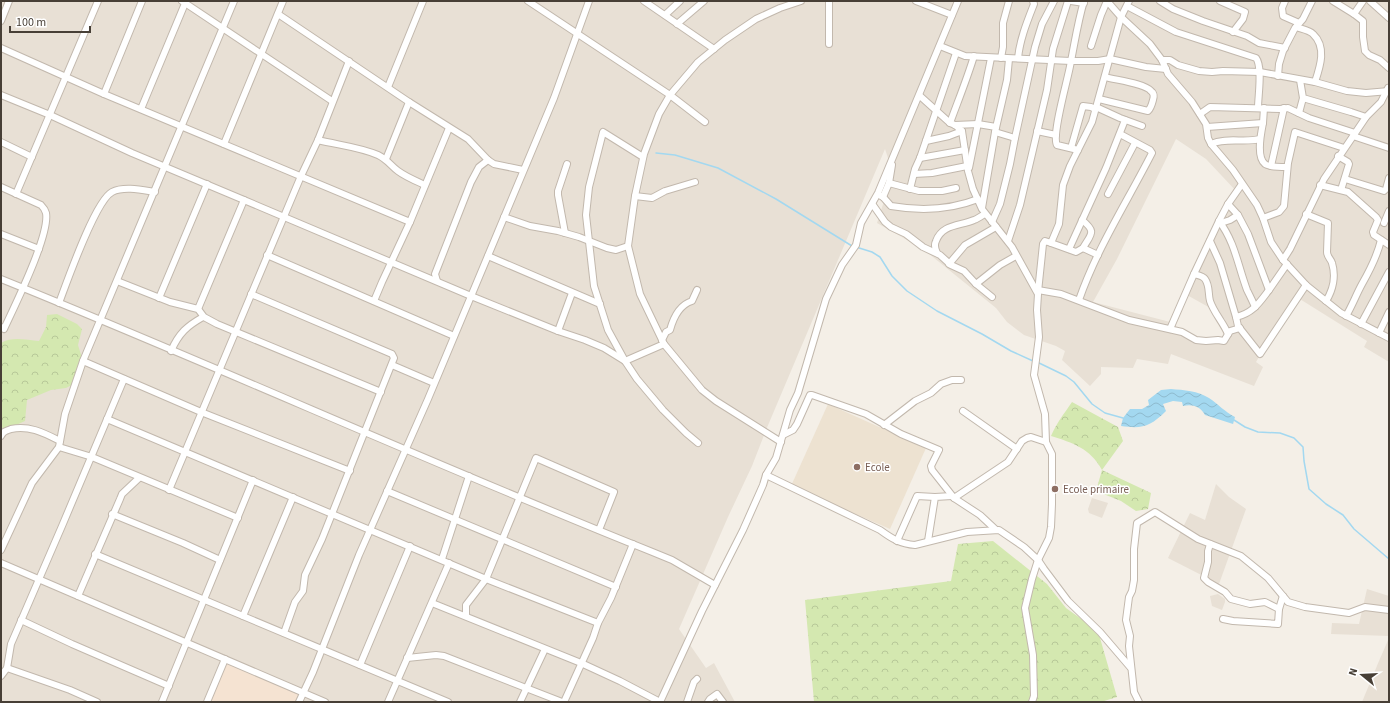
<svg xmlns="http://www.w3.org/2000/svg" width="1390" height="703" font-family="'Source Sans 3',sans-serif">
<defs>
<pattern id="forest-crowns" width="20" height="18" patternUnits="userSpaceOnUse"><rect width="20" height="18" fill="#d4e8b0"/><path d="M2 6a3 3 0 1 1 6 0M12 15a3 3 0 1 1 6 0" fill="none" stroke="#b7c898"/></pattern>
<pattern id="water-waves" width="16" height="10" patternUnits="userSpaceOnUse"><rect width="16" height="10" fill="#a3d8f0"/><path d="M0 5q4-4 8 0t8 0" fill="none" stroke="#8ebace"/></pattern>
</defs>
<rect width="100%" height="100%" fill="#f4efe7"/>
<!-- residential -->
<g fill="#e8e0d5" fill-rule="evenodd">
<path d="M1 1H1389V362L1364 347 1367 341 1295 296 1256 362 1263 367 1254 386 1171 354 1168 364 1137 359 1133 368 1101 367V374L1090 386 1062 360 1065 351 1056 346 1024 335 1007 322 996 308 923 249 877 223 893 173 885 149 766 430 752 466 728 517 679 629 706 668 714 663 735 702H1ZM1176 139 1206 159 1237 192 1187 295 1212 309 1218 316 1225 319 1228 336 1215 341 1196 340 1178 331 1174 323 1093 302 1117 259Z"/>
<polygon points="1216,484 1229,497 1246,509 1219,584 1168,558 1190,513 1205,520"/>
<polygon points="1092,498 1108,503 1102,518 1089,513 1088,509"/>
<polygon points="1367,589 1389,596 1389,636 1331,634 1332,623 1359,624"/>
<polygon points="1218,594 1225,599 1225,602 1222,610 1212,606 1210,596"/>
<polygon points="1389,638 1389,702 1362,702 1379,661"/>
</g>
<!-- commercial -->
<polygon fill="#f5e3d2" points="228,658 306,691 301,702 210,702"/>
<!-- education -->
<polygon fill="#ede2d1" points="828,404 926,448 890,529 791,486"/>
<!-- forest -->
<g fill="url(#forest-crowns)">
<path d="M57 314 77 324 82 329 78 345 83 361 74 384 66 388 51 390 27 400 25 421 7 429 1 428V343C12 336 27 340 39 341L46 327 47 315Z"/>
<path d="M1072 402 1118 427 1123 441 1102 470 1151 493 1148 509 1136 511 1121 501 1096 491 1102 470C1090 448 1073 443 1051 436 1057 422 1064 414 1072 402Z"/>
<polygon points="993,541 1047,584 1066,608 1098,631 1117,697 1101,702 814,702 805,600 951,581 958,544"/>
</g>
<!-- water -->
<path fill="url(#water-waves)" d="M1171 389C1184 390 1198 391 1209 398 1218 404 1225 412 1235 417L1233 424 1205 415C1200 406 1192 404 1183 406L1182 402 1173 401 1163 404 1166 411C1150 427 1142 429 1121 426L1123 418 1130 409H1142L1149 405 1148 400 1161 390Z"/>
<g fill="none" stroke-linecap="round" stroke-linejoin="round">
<!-- stream -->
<g stroke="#a3d8f0" stroke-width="1.5">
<polyline points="656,153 675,155 718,168 776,199 852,246"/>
<polyline points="856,247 872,252 880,257 892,276 907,291 937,311 982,334 1011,351 1033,361"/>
<polyline points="1037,362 1066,376 1074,382 1092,404 1105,413 1123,418"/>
<polyline points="1234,420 1245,427 1258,432 1280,433 1294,438 1303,447 1304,461 1309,489 1326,504 1343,515 1354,529 1389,559"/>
</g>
<!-- minor casing -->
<g stroke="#c2b8ad" stroke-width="8">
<g id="minor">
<polyline points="182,1 332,101"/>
<polyline points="528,1 670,95 705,122"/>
<polyline points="644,1 714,49"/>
<polyline points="829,1 829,44"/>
<polyline points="916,1 952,15"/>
<polyline points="1071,1 1084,3"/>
<polyline points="1107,1 1121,17 1150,44 1162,60 1168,74 1192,102 1206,124 1208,138 1211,144 1233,170 1257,205 1263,218 1271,242 1283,260 1306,285 1341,313 1389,338"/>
<polyline points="1160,1 1173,9 1203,21 1247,36 1259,43 1285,48"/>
<polyline points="1220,1 1245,12 1243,19 1233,32"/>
<polyline points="1285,1 1282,8 1283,16 1299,23"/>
<polyline points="1333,1 1354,14"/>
<polyline points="1363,1 1354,14 1363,21 1363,37 1365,51 1369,55 1380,60 1389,68"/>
<polyline points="1370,1 1389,18"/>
<path d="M1127 6 1176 32 1256 58C1263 67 1258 96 1258 108"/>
<polyline points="278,14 409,102 468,139 488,160 494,164 523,170"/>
<polyline points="665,15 680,1"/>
<polyline points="1,21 9,1"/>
<polyline points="677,24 704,1"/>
<path d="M1296 27C1301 29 1309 30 1313 34 1327 47 1320 67 1315 82"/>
<polyline points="940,46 965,56 1071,61 1098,61 1110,59 1146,67 1166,69"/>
<polyline points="1091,46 1101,15 1107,1"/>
<polyline points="1,48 104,94 410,222"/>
<polyline points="1001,58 1003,47 1003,23 1009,1"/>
<path d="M1018 58C1020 39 1027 22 1034 4L1033 1"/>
<polyline points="1162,60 1170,60 1178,65 1199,71 1212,72 1223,71 1260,72 1315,82 1347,91 1366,93 1389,91"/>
<polyline points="1278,76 1279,64 1283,51 1295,28 1303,19 1312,1"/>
<polyline points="1300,80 1303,98 1351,112 1366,117"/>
<polyline points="388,87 423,1"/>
<polyline points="104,94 142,1"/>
<polyline points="1,95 50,115 132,153 244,200 471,296 558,331 585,340 604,348 625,361 664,344"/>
<polyline points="920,96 950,123 955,125 962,131 968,171 973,189 982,209 1012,247 1038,294 1037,310 1039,337 1034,375 1045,414 1046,442 1052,454 1052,504 1051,527 1049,538 1038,560 1032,579 1025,608 1033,655 1034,696 1032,702"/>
<path d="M1099 99 1148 111C1151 108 1152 104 1153 100 1154 97 1154 93 1151 91 1144 83 1115 80 1105 77"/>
<polyline points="1096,107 1120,118 1142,126"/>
<polyline points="141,109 186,1"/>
<polyline points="1299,113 1303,98"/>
<polyline points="1200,114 1210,107 1280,109 1288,108 1309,118 1355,133"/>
<path d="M950 123C958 101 967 79 974 56"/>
<path d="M1263 123C1261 133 1256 157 1265 164 1268 167 1283 167 1287 167"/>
<polyline points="955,125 978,124 996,127"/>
<polyline points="1207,127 1263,123 1264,108"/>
<polyline points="1037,131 1056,135"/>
<polyline points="995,132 1015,138"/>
<polyline points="1353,136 1389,148"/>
<path d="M318 140C338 145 360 147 378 155 387 159 391 166 398 171 406 177 416 181 425 185"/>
<polyline points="926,141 949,136 962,131"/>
<polyline points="1,142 32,157"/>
<polyline points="224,144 283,1"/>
<path d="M1211 144C1226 137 1245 143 1260 139"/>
<polyline points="1071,148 1083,106 1091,107 1095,109"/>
<path d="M1078 150 1057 145C1051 135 1069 76 1071 61 1075 41 1078 21 1084 1"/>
<polyline points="1338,156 1348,162 1349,164 1341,190"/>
<polyline points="643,157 603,132 589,187 586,215 594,286 608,330 625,361 637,379 663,410 686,433 698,443"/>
<polyline points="920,158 965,150"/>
<polyline points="386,159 409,102"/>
<polyline points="1271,166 1284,108"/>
<polyline points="969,168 991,58"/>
<polyline points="914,174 932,173 967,166"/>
<polyline points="1345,179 1384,191 1386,189 1389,178"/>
<polyline points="889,183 919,191 942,191 956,188"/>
<polyline points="1320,185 1348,192 1376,217 1378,220 1373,232 1374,235 1389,245"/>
<path d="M1 187 41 205C43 207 45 209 46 213 50 235 15 305 4 329L1 327"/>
<polyline points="910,189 915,169 920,158 956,53"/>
<polyline points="16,194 98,1"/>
<polyline points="1108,194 1135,143"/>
<polyline points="635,196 652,198 665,191 695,182"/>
<polyline points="881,196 883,197 889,183 892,165"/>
<path d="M883 197 891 206C920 211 950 210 978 199"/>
<polyline points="1228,204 1238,215 1248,234 1269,290 1287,264"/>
<polyline points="873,205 885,222 891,227 906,234 923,247 940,255 951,265 964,271 976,284 992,297"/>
<polyline points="982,208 995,132 1007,80 1009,59"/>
<path d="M1306 214 1328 223 1327 252C1327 257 1331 259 1332 263 1336 276 1333 290 1326 301"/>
<polyline points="504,217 530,226 558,231 579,237 607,248 616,250 628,246"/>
<polyline points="1263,218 1279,212 1284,206 1288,163 1295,132 1344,148"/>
<path d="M1082 220C1097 232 1091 234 1083 248"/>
<path d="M1219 221C1235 242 1238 266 1247 290 1250 296 1253 302 1255 307"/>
<polyline points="992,222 1000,204 1010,164 1015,138 1035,47 1042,24 1054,1"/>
<polyline points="1221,223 1230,220 1238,215"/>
<polyline points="1384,223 1389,211"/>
<polyline points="565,233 558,195 558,191 567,164"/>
<polyline points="1,234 39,249"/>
<polyline points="1008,241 1020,205 1047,90 1053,49 1068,1"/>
<path d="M1210 241 1220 263 1236 317C1253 313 1259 303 1269 290"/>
<polyline points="1051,243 1076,252 1083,248 1098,255"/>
<polyline points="1069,249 1106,168 1125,120"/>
<path d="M937 253C935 249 934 245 936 241 942 224 960 226 974 220 977 219 981 216 985 214"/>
<polyline points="267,255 454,336"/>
<polyline points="488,256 600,304"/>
<polyline points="1283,260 1290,249 1324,179 1366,117 1381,102 1388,88"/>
<polyline points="949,264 965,245 996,227"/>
<path d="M1194 274C1197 275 1203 276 1205 279 1210 286 1208 294 1210 301 1214 313 1223 322 1228 334"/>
<path d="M1 279C219 367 432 464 650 551L672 560 715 585"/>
<polyline points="117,281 170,302 198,309 204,317 217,324 381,392"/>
<polyline points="437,281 435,274 471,182 479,167 488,160"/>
<polyline points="976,284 1000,265 1016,256"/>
<polyline points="1038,290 1061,294 1129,320 1182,332 1196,340 1206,341 1218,340 1224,341 1230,331 1240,328"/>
<polyline points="1038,292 1043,244 1045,241 1051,243 1059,224 1063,185 1070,166 1092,122 1121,17 1129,1"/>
<polyline points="251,294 392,354 394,358 322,539 305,575 303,591 295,602 284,633"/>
<polyline points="159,298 207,184"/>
<path d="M1079 300C1097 248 1127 202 1152 153L1150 150 1120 134"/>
<polyline points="374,301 382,282 410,222 449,128"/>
<path d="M59 303C67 282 95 201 112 192 124 186 142 190 155 192"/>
<polyline points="198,309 244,200"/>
<path d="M1346 316C1352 306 1356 295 1362 284 1370 270 1377 257 1381 240"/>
<polyline points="1236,317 1238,326 1260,354 1306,285"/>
<polyline points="1361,324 1389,272"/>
<polyline points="1170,329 1194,274 1219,221 1228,204 1242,184"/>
<polyline points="558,331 572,293"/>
<polyline points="1379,333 1389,312"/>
<path d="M662 340 666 332 670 330C673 319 679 305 692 301L697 290"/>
<path d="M171 351C179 333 187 326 203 317"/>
<polyline points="83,361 201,412 350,471"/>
<polyline points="392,365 434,383"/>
<polyline points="963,411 1017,449"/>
<polyline points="107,419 486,579 598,623"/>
<polyline points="884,425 915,401 931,393 941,384 952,380 961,380"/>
<polyline points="783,435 793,430 797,424 810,395 812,395 866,414 901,434 939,450 931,466 932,470 954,498 980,515 995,529"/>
<path d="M1 436C3 431 6 431 11 429 29 425 44 433 60 441"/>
<polyline points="781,442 716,401 702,390 664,344 640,294 628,246 635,196 644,154 659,114 670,95 698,62 725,40 756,19 780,8 801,1"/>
<polyline points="59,447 92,457 238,518"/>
<path d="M766 475 880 530C891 538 900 544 915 545L967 532 999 530 1024 547 1038 560 1044 569 1068 601 1100 632 1130 667"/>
<polyline points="169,490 301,176 318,140 349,61"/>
<polyline points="387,491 616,587"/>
<polyline points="954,498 1008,462 1022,441 1027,438 1031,437 1046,442"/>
<polyline points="112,514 183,543 220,560"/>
<polyline points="897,541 917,496 935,497"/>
<polyline points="928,541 935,497 952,496"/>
<polyline points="1210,544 1208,551 1208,562 1204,578 1208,582 1225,592 1231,599 1250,604 1265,602 1279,609"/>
<polyline points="1,550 32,483 59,447 65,414 83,361 234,1"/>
<polyline points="95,554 448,702"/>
<polyline points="442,559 469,476"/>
<polyline points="1,563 325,702"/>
<polyline points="78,596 120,499 122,494 139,478"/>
<polyline points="432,603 581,663 620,681 660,702"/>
<polyline points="243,616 293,497"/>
<polyline points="466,616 466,605 486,579 536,458 614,492 599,530"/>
<polyline points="1223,619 1233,621 1278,624 1279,609 1283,596"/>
<polyline points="21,620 72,644 169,686"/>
<polyline points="407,658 436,655 444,656 562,702"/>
<polyline points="360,665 410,546"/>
<polyline points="7,668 70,690 97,702"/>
<polyline points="1,676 7,668 11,644 62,526 124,379"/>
<path d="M162 702C193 628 223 554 253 480"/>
<polyline points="207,702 225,659"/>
<polyline points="299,702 313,672 359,555 428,399 554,98 589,1"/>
<polyline points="388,702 449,563"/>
<polyline points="520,702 545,649"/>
<polyline points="564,702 593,638 598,623 611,598 633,544"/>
<polyline points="660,702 702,611 743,530 763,485 766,475 776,458 790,410 798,393 826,299 842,265 856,245 861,223 878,193 958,1"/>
<polyline points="687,702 694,682 697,679"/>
<polyline points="708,702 710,699 717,694 723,702"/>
<polyline points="1139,702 1134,692 1129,646 1130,636 1126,620 1129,597 1132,591 1134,580 1134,549 1137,523 1155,512 1198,539 1241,556 1268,578 1288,602 1305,607 1349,613 1365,607 1389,610"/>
</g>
</g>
<!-- minor -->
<use href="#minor" stroke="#fff" stroke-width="6"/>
</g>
<!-- markers -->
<g fill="#8d6e63" stroke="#fff" stroke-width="1.5">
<circle cx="857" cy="467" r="4"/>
<circle cx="1055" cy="489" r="4"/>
</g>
<g text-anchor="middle" stroke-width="3" stroke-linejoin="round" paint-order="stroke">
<!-- education labels -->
<g font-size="11" fill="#785e54" stroke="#fff" text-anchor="start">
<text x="865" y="471">Ecole</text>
<text x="1063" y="493">Ecole primaire</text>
</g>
</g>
<!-- border -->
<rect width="1390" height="703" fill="none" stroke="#473f36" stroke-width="4"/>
<!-- north arrow -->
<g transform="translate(1362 675) rotate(288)" stroke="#ffffff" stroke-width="3" paint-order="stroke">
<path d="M0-3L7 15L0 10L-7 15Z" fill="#473f36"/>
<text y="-6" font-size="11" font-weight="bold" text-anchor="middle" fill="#473f36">N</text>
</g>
<!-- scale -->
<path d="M10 26v6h80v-6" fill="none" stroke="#473f36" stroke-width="2"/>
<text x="16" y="26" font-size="12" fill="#473f36" stroke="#ffffff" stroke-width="3" paint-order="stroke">100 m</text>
</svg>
